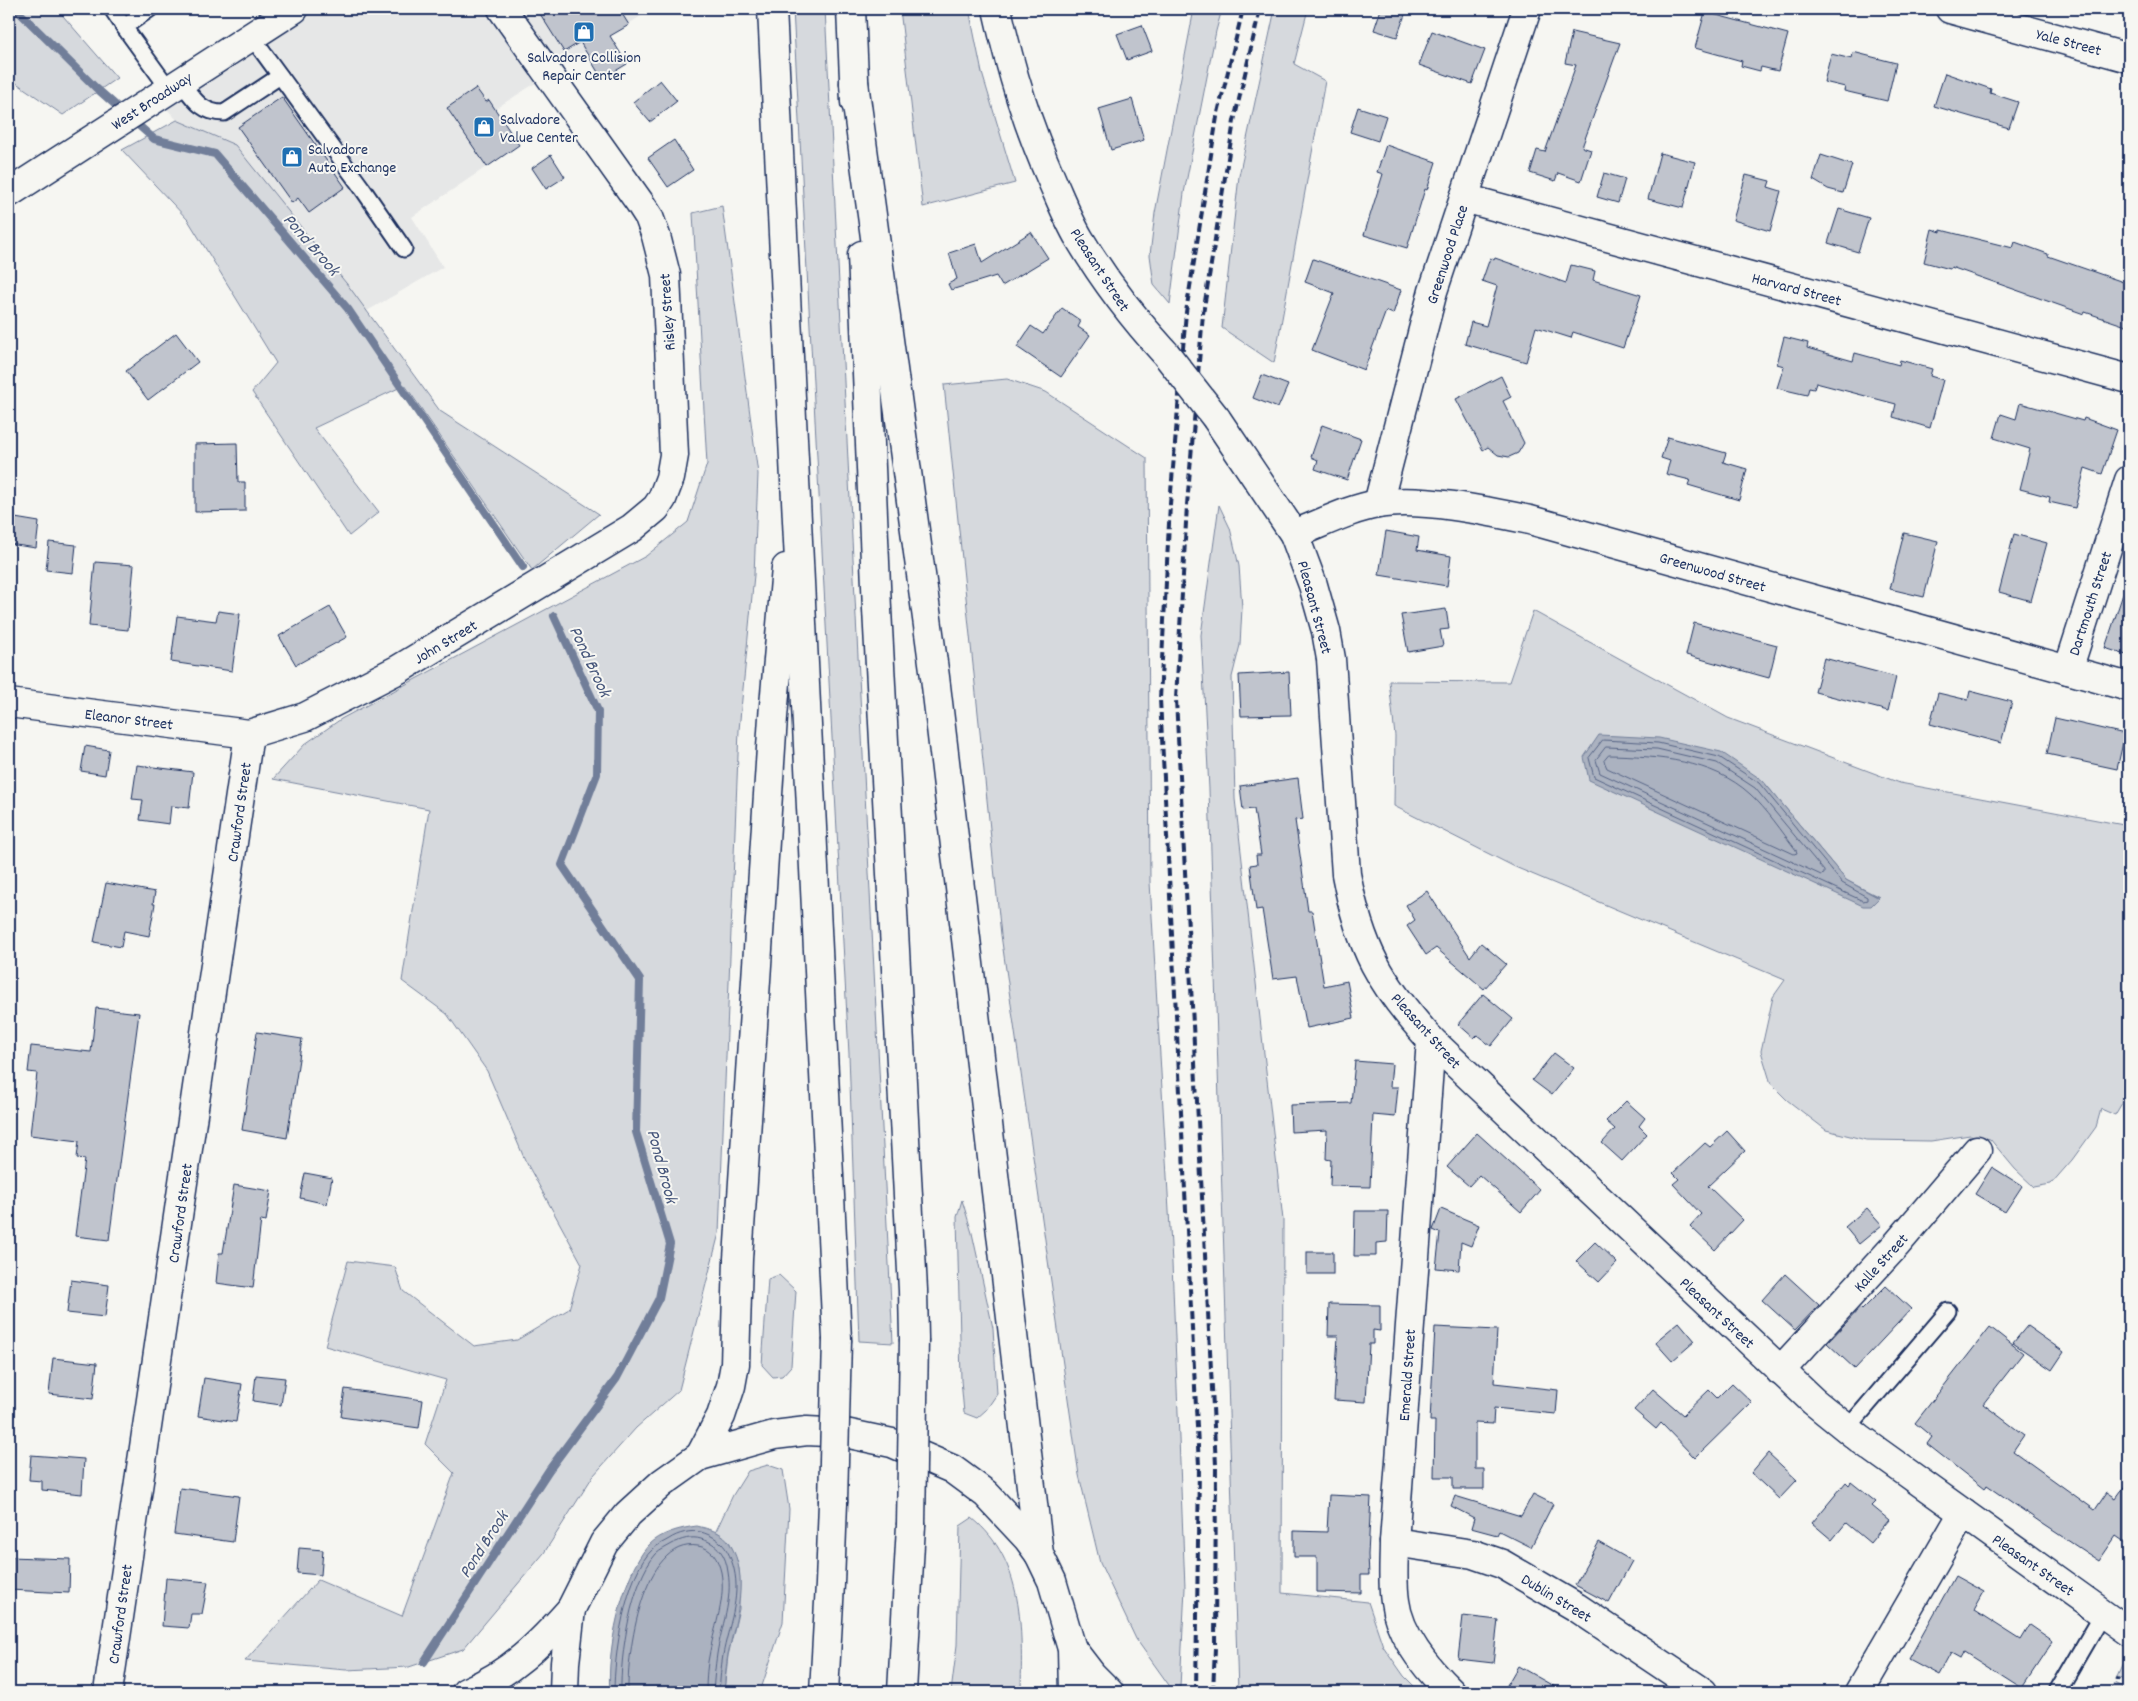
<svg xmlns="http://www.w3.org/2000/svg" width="2138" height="1701" font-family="Dekko,sans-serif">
<rect width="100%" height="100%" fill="#f6f6f2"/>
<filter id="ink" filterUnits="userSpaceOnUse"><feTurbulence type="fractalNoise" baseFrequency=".02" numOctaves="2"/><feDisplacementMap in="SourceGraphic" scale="10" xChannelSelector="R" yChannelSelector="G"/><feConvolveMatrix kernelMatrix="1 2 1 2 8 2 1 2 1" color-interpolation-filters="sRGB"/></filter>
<g filter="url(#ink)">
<!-- built -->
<polygon fill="#e6e7e7" points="294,9 652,9 495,109 519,145 412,217 443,267 367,311 235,145 177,120 156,97"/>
<!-- green -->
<g fill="#d6d9dd" stroke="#78849e" fill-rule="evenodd">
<polygon points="9,9 57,9 117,78 63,115 9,78"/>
<polygon points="793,9 825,9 893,1343 859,1341 849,1054"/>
<polygon points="900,9 969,9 982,73 1015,183 923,207"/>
<polygon points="1194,9 1222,9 1216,31 1184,193 1170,304 1154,285 1150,255 1155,213"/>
<polygon points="1275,9 1308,9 1294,64 1325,81 1274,363 1222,328 1239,176"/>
<polygon points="177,120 235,145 350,288 440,411 599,514 532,570 405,385 314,428 379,512 349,536 252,392 276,363 188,220 122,150"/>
<polygon points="722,206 758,474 754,575 739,730 719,1233 679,1390 636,1428 593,1476 544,1553 463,1649 409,1667 346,1670 245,1661 318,1580 402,1616 454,1473 425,1444 446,1380 325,1346 348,1261 395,1267 403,1291 474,1346 517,1340 569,1309 582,1264 525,1160 487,1071 447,1014 402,981 429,809 273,779 305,744 341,719 646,556 688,522 707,464 693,213"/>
<polygon points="1007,379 1046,392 1147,458 1150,882 1172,1263 1185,1588 1180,1687 1171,1688 1136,1639 1100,1563 1079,1475 1001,935 944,385"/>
<polygon points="1219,505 1230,528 1239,566 1242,608 1240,645 1232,677 1235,799 1283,1220 1282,1593 1368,1602 1383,1646 1404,1676 1420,1692 1238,1692 1209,789 1201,635"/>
<path d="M1533 611 1728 718 1900 783 2129 826V1091L2115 1115 2101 1109 2096 1127 2072 1160 2051 1184 2034 1187 2015 1169 1990 1139 1970 1135 1931 1141 1866 1140 1826 1130 1787 1100 1771 1084 1761 1051 1773 997 1785 980 1515 867 1394 806 1395 736 1389 681 1509 682ZM1584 757 1762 780 1846 880 1879 897Z"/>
<polygon points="962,1200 972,1233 993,1328 997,1394 986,1410 977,1418 964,1413 961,1380 957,1217"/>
<polygon points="779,1275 796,1291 791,1366 782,1376 773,1377 762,1365 768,1279"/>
<polygon points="768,1465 783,1470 789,1509 783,1622 760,1692 724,1692 728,1656 739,1609 739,1569 730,1543 716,1531 733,1495 748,1471"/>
<path d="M972 1518C1025 1561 1022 1630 1021 1692H951L957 1645 960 1526Z"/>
<polygon points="2126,1659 2129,1662 2129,1682 2118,1677"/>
<polygon points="2115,1683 2129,1690 2129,1692 2110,1692"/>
</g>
<!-- water -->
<g fill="#abb2c0" stroke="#717e99">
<polygon points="1599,735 1659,738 1721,752 1762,780 1846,880 1879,898 1871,906 1863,906 1589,780 1584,757"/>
<path d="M697 1526C709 1529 724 1532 730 1544 750 1577 736 1619 728 1654 726 1666 725 1680 724 1692H610C606 1654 622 1575 648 1546 660 1533 680 1528 697 1526Z"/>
</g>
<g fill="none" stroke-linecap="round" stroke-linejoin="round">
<!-- shore -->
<g stroke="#556385" stroke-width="1">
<polygon points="1603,740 1658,743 1719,757 1759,783 1842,883 1867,897 1867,900 1863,901 1594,777 1589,758"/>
<polygon points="1606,747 1657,749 1717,763 1755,788 1824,871 1824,874 1821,875 1600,773 1596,760"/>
<path d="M1609 755C1657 756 1713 760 1750 794 1767 809 1782 832 1796 850L1797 853 1794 854 1607 768 1604 761Z"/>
<path d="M614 1692C614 1656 625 1574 653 1549 657 1545 664 1542 669 1539 678 1533 691 1530 701 1532 721 1538 729 1549 734 1569 741 1598 728 1627 723 1655 721 1667 720 1680 719 1692"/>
<path d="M621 1692C620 1655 631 1582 656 1554 660 1550 667 1547 672 1544 681 1539 692 1536 701 1539 718 1543 726 1555 728 1572 733 1600 721 1627 717 1654 715 1667 714 1680 713 1692"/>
<path d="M628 1692C627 1655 642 1537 698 1546 712 1548 718 1559 721 1572 726 1598 715 1625 710 1651 707 1664 706 1679 706 1692"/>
</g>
<!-- stream -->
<g stroke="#717e99" stroke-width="8">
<polyline points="16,9 95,87 154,139 215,154 348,309 523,567"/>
<polyline points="424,1662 549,1470 617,1378 659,1298 670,1244 636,1132 640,980 562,865 597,774 598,711 554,616"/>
</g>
</g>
<!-- building -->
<g fill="#c0c4cd" stroke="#1b2f5e">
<polygon points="537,9 619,9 629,25 610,36 627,64 602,79 580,42 564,52"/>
<polygon points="1381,9 1407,9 1397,37 1374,30"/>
<polygon points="1705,12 1788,34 1778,71 1761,67 1760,71 1741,66 1742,61 1695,48"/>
<polygon points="1142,25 1152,51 1127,60 1117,34"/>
<polygon points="1432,31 1485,50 1472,84 1419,65"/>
<polygon points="1572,32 1620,43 1582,147 1591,150 1581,181 1558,173 1555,181 1530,173 1537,150 1545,152 1576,65 1565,63"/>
<polygon points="1853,52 1896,63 1887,101 1844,91 1845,87 1824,82 1831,54 1852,59"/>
<polygon points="1945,73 1991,89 1990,93 2018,102 2009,128 1934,106"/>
<polygon points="660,80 677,101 650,122 633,102"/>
<polygon points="476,88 486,102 489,100 519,145 487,167 447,108"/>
<polygon points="282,97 345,187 309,213 298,198 292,203 238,127"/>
<polygon points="1132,99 1144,140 1111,150 1099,109"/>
<polygon points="1358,107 1386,116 1378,141 1350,132"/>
<polygon points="674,140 693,170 668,187 648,158"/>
<polygon points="1386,145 1436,162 1427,190 1425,189 1407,248 1364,235 1383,174 1377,172"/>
<polygon points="1660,153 1695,162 1683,208 1648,199"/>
<polygon points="551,155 565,177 546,189 532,168"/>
<polygon points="1821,155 1852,165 1843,193 1828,189 1813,180"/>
<polygon points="1604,173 1625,179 1618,203 1597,197"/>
<polygon points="1746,175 1770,181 1768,187 1781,191 1770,231 1733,220"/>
<polygon points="1839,209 1869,218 1858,252 1828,243"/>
<polygon points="1932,229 1941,232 1941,230 2013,248 2015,242 2048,254 2048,256 2129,284 2129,327 2085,312 2084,314 1951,267 1950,269 1924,262"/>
<polygon points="1031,232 1048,258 1002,286 996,276 951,290 948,284 957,279 949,253 976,244 982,263"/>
<polygon points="1490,258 1494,260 1495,258 1566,283 1571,265 1595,271 1593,280 1641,295 1623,348 1573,332 1571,338 1536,327 1526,362 1465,344 1471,322 1486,326 1497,286 1482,281"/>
<polygon points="1313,259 1401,290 1393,314 1386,311 1364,370 1312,350 1334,293 1305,282"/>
<polygon points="1062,308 1081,321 1078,327 1090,335 1061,377 1017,347 1031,326 1043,334"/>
<polygon points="176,333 198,362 148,400 126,371"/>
<polygon points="1784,337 1808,343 1807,348 1853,361 1855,353 1899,365 1900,360 1932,369 1930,376 1943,380 1930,428 1893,417 1896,404 1816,383 1814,389 1809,388 1807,395 1777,388 1784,366 1777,364"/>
<polygon points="1262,375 1288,385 1278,408 1253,398"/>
<polygon points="1501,376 1511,397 1503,401 1524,443 1518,453 1509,457 1498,455 1488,447 1483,450 1456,399"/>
<polygon points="2020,403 2083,421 2084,418 2117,430 2102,474 2085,468 2075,508 2049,502 2050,497 2020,489 2030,449 1994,438 2001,414 2016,419"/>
<polygon points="1322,425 1361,439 1347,480 1315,469 1318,460 1311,457"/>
<polygon points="1668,437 1726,453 1723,462 1747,469 1739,500 1688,485 1690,480 1666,474 1670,461 1661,458"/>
<polygon points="237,443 238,482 245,482 245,511 195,512 195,444"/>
<polygon points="9,517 39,522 36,548 9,544"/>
<polygon points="1386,531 1419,537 1417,550 1451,556 1447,586 1379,575"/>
<polygon points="1904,533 1938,541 1924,597 1890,589"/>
<polygon points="2014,534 2047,543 2031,601 1999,592"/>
<polygon points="49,542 76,545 73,573 46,570"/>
<polygon points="95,562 134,565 128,630 89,626"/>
<polygon points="2125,588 2129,588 2129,656 2105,648"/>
<polygon points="330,607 347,637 296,665 279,636"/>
<polygon points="1446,609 1449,629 1440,630 1443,646 1408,652 1401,615"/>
<polygon points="218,611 240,614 232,671 171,662 177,616 216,621"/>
<polygon points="1694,623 1777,645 1769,678 1686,655"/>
<polygon points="1824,658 1896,677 1888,711 1815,692"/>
<polygon points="1289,672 1291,715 1241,716 1239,675"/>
<polygon points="1970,691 2012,702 2001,743 1930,724 1938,693 1968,700"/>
<polygon points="2055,718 2125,734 2117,769 2047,754"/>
<polygon points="85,746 109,750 105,775 81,771"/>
<polygon points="137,765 193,772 189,808 171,806 169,824 140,820 143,800 132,799"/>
<polygon points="1298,778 1303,819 1295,820 1308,911 1312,911 1324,986 1347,981 1354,1018 1307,1028 1297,976 1273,979 1262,909 1256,910 1250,865 1257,864 1256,855 1261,855 1254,809 1243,810 1240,786"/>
<polygon points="106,883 155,892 153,904 155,904 149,936 124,931 121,947 94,942"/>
<polygon points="1427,891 1470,957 1481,943 1506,964 1484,989 1436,948 1426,955 1407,926 1415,920 1406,905"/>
<polygon points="1483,994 1513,1019 1491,1046 1477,1035 1474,1038 1458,1024"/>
<polygon points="96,1008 139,1013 109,1240 75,1236 85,1159 77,1158 79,1141 30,1135 37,1073 28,1072 31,1046 91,1052"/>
<polygon points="257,1032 302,1039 287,1138 242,1130"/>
<polygon points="1554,1053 1574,1068 1552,1095 1532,1080"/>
<polygon points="1355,1061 1392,1064 1390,1087 1398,1087 1395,1117 1373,1115 1370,1187 1330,1186 1331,1160 1326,1159 1327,1130 1291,1132 1290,1105 1351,1103"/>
<polygon points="1626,1101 1645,1118 1639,1126 1647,1134 1622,1161 1602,1143 1615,1129 1606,1121"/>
<polygon points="1727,1131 1745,1151 1708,1186 1743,1220 1715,1250 1690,1226 1701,1214 1673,1184 1679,1179 1673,1173 1705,1143 1710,1147"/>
<polygon points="1477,1133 1540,1190 1521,1212 1479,1175 1469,1186 1447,1167"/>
<polygon points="1992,1167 2022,1186 2005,1212 1975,1194"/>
<polygon points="305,1173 332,1178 327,1204 300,1198"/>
<polygon points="234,1185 271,1191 266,1221 261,1220 253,1288 216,1283 219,1253 223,1253"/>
<polygon points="1867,1208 1882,1225 1859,1244 1845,1227"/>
<polygon points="1441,1209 1479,1225 1471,1246 1461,1242 1459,1270 1436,1268 1440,1233 1433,1230"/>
<polygon points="1355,1211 1388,1211 1387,1242 1376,1243 1376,1256 1354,1256"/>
<polygon points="1595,1242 1617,1263 1599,1282 1576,1261"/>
<rect x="1307" y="1252" width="26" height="22"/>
<polygon points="1785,1274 1819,1305 1795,1330 1762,1300"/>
<polygon points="71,1280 109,1285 105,1317 67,1313"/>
<polygon points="1886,1286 1911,1309 1855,1369 1827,1343 1860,1308 1862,1310"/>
<polygon points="1329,1304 1380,1305 1380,1331 1373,1330 1373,1344 1369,1344 1366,1402 1334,1400 1338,1336 1328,1336"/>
<polygon points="1679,1322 1695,1341 1672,1361 1655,1342"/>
<polygon points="2027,1326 2064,1352 2052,1370 2013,1343"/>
<polygon points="1435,1327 1497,1330 1494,1383 1558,1390 1556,1414 1494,1408 1493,1424 1475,1423 1475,1469 1484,1469 1484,1489 1453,1489 1453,1477 1434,1477 1435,1421 1430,1421"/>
<polygon points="1990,1327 2023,1353 1983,1404 2024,1435 2013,1451 2095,1510 2107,1492 2116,1498 2129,1480 2129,1545 2116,1536 2099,1561 2043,1524 1987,1485 1984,1489 1927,1444 1932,1437 1915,1423"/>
<polygon points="53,1358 97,1363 93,1399 49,1394"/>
<polygon points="256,1375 285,1378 281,1405 253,1401"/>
<polygon points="204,1378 242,1384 236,1422 198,1416"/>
<polygon points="1732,1383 1752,1402 1695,1458 1661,1423 1656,1429 1634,1410 1653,1389 1683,1415 1709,1390 1717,1398"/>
<polygon points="345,1389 423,1400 419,1428 341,1417"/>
<polygon points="1768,1453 1797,1480 1779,1499 1751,1473"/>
<polygon points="31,1455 84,1459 82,1494 42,1490 42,1481 29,1480"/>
<polygon points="1846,1482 1849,1485 1851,1482 1876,1502 1872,1506 1889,1520 1870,1543 1846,1523 1832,1540 1812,1523"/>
<polygon points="180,1488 239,1496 233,1542 174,1534"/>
<polygon points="1533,1494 1553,1504 1531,1547 1499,1531 1497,1535 1471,1528 1474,1518 1451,1506 1455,1496 1521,1516"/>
<polygon points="1329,1495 1371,1497 1368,1555 1369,1575 1361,1575 1361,1593 1317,1592 1317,1557 1294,1557 1294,1531 1327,1532"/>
<polygon points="1599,1542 1632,1561 1609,1603 1575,1585"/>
<polygon points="299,1548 323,1550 321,1575 297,1573"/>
<polygon points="9,1557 70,1559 69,1593 9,1590"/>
<polygon points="1955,1576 1984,1592 1974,1610 2021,1640 2030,1625 2053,1641 2022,1688 1964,1651 1960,1658 1951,1653 1939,1675 1909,1659"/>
<polygon points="166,1578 208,1582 202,1614 191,1614 189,1628 162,1626"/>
<polygon points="1463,1616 1498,1620 1493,1663 1458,1659"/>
<polygon points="1518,1666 1564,1692 1503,1692"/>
</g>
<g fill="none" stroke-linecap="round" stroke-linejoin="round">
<!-- service casing -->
<g stroke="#1b2f5e" stroke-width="19">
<g id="service">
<polyline points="112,9 124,27 150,9"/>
<polyline points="124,27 169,89"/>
<polyline points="251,36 362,188 404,249"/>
<path d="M181 82C193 98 201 113 224 113L280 76"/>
<polyline points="1847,1429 1948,1311"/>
<polyline points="2057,1692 2103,1613"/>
</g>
</g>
<!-- minor casing -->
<g stroke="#1b2f5e" stroke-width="31">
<g id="minor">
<polyline points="1950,9 2129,58"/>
<polyline points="1464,198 2129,379"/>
<polyline points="1378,504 1433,291 1527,9"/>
<polyline points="2068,670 2129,480"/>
<polyline points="9,703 249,734 305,717 399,669 632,528 656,508 662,499 670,478 674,455 666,275 656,236 649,217 640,203 502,9"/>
<polyline points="1780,1371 1897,1244 1977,1150"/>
<polyline points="1394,1542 1473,1554 1502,1564 1576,1607 1703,1692"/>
<polyline points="108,1692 249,734"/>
<polyline points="1859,1692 1963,1513"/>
</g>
</g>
<!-- tertiary casing -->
<g stroke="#1b2f5e" stroke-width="31">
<g id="tertiary">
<path d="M997 9C1011 72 1027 124 1053 183 1061 201 1069 221 1079 238 1104 280 1133 318 1166 354"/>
<path d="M1216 418 1294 534 1313 585 1326 631 1331 659 1346 874C1360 948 1380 984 1431 1040L1813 1401 1860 1439 2129 1632"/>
<path d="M1294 534C1321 524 1349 509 1378 504 1421 497 1487 511 1530 520L2129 687"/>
<path d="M1431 1040 1394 1542C1394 1561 1392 1582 1395 1601 1399 1635 1427 1669 1451 1692"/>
</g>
</g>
<!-- secondary casing -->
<g stroke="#1b2f5e" stroke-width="31">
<g id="secondary">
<polyline points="9,193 294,9"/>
<polyline points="1072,1649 1092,1675 1109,1692"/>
<path d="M466 1692C510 1674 540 1644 571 1609"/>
<polyline points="564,1692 565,1663 571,1609 604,1543 628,1514 662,1483 700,1456 774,1435 807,1431 845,1433 892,1443 952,1469 986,1494 1028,1539 1039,1554 1052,1581 1072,1649 1073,1692"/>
</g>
</g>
<!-- motorway casing -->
<g stroke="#1b2f5e" stroke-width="31">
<g id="motorway">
<polyline points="772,9 837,1339"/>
<polyline points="851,9 855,102"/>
<polyline points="854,83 935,677 1039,1554"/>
<polyline points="862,255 877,609 913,1290 914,1339"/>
<polyline points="700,1456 721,1416 731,1386 735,1364 738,1259 773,717 786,568"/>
<polyline points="824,1692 830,1584 833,1502"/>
<polyline points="902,1692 911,1525"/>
</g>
</g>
<!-- path -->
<polyline stroke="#1b2f5e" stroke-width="3" stroke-dasharray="4 4" stroke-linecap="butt" points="2117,1678 2129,1684"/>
<!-- service -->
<use href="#service" stroke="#f6f6f2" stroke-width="15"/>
<!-- minor -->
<use href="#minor" stroke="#f6f6f2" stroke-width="28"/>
<!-- tertiary -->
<use href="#tertiary" stroke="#f6f6f2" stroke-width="28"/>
<!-- secondary -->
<use href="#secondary" stroke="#f6f6f2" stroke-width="28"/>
<!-- motorway -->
<use href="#motorway" stroke="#f6f6f2" stroke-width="28"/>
<!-- rail -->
<g stroke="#1b2f5e" stroke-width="4" stroke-dasharray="8 4" stroke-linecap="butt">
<polyline points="1196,1692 1199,1466 1160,699 1170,504 1186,312 1217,117 1243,9"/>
<polyline points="1213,1692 1215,1648 1216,1465 1176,699 1187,505 1203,314 1234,121 1260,9"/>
</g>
<!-- tertiary-bridge casing -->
<g stroke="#1b2f5e" stroke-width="31" stroke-linecap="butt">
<polyline id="tertiary-bridge" points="1166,354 1216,418"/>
</g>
<!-- motorway-bridge casing -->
<g stroke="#1b2f5e" stroke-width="31" stroke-linecap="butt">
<g id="motorway-bridge">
<polyline points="833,1502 837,1339"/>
<polyline points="911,1525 914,1339"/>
</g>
</g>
<!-- tertiary-bridge -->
<use href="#tertiary-bridge" stroke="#f6f6f2" stroke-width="28"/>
<!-- motorway-bridge -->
<use href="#motorway-bridge" stroke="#f6f6f2" stroke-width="28"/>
</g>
</g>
<!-- icons -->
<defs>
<g id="shop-square" transform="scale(1.125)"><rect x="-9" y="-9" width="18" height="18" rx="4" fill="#1f6fb2" stroke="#f6f6f2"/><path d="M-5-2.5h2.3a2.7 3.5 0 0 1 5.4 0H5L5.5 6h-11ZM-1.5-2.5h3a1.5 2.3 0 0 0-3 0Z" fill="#fff"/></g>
</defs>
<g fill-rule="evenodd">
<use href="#shop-square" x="584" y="32"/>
<use href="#shop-square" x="484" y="127"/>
<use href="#shop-square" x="292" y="157"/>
</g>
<g text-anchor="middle" stroke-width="4" stroke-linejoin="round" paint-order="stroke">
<!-- street labels -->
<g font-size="16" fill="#1b2f5e" stroke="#f6f6f2">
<text transform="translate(2069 41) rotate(15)" y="6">Yale Street</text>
<text transform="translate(151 100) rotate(-33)" y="6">West Broadway</text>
<text transform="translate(1446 254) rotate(-72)" y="6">Greenwood Place</text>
<text transform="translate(1101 269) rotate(57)" y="6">Pleasant Street</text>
<text transform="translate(1797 288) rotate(15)" y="6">Harvard Street</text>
<text transform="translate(666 312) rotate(-94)" y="6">Risley Street</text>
<text transform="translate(1713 571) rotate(16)" y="6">Greenwood Street</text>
<text transform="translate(2089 603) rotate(-72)" y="6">Dartmouth Street</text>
<text transform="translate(1316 607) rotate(75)" y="6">Pleasant Street</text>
<text transform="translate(445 641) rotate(-31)" y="6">John Street</text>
<text transform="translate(129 718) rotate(7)" y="6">Eleanor Street</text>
<text transform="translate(238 812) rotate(-82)" y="6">Crawford Street</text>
<text transform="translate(1427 1030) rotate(48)" y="6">Pleasant Street</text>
<text transform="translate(179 1213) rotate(-82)" y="6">Crawford Street</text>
<text transform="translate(1880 1262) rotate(-48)" y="6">Kalle Street</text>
<text transform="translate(1718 1312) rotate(43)" y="6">Pleasant Street</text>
<text transform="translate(1406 1375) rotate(-86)" y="6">Emerald Street</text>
<text transform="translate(2034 1564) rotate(35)" y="6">Pleasant Street</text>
<text transform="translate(1557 1597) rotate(31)" y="6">Dublin Street</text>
<text transform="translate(119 1614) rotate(-82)" y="6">Crawford Street</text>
</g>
<!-- poi labels -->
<g font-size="16" fill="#1b2f5e" stroke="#f6f6f2" text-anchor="start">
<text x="584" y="62" text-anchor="middle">Salvadore Collision<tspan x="584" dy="18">Repair Center</tspan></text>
<text x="500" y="124">Salvadore<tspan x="500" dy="18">Value Center</tspan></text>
<text x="308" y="154">Salvadore<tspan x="308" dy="18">Auto Exchange</tspan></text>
</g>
<!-- water labels -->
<g font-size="18" font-style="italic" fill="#46567b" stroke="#f6f6f2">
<text transform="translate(312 244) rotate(49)" y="6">Pond Brook</text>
<text transform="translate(591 661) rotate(65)" y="6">Pond Brook</text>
<text transform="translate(663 1166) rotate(75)" y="6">Pond Brook</text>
<text transform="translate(483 1544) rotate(-57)" y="6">Pond Brook</text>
</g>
</g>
<!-- margin -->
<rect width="2138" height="1701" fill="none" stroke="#f6f6f2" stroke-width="30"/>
<rect x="15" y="15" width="2108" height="1671" fill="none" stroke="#1b2f5e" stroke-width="2" filter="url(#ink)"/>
</svg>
